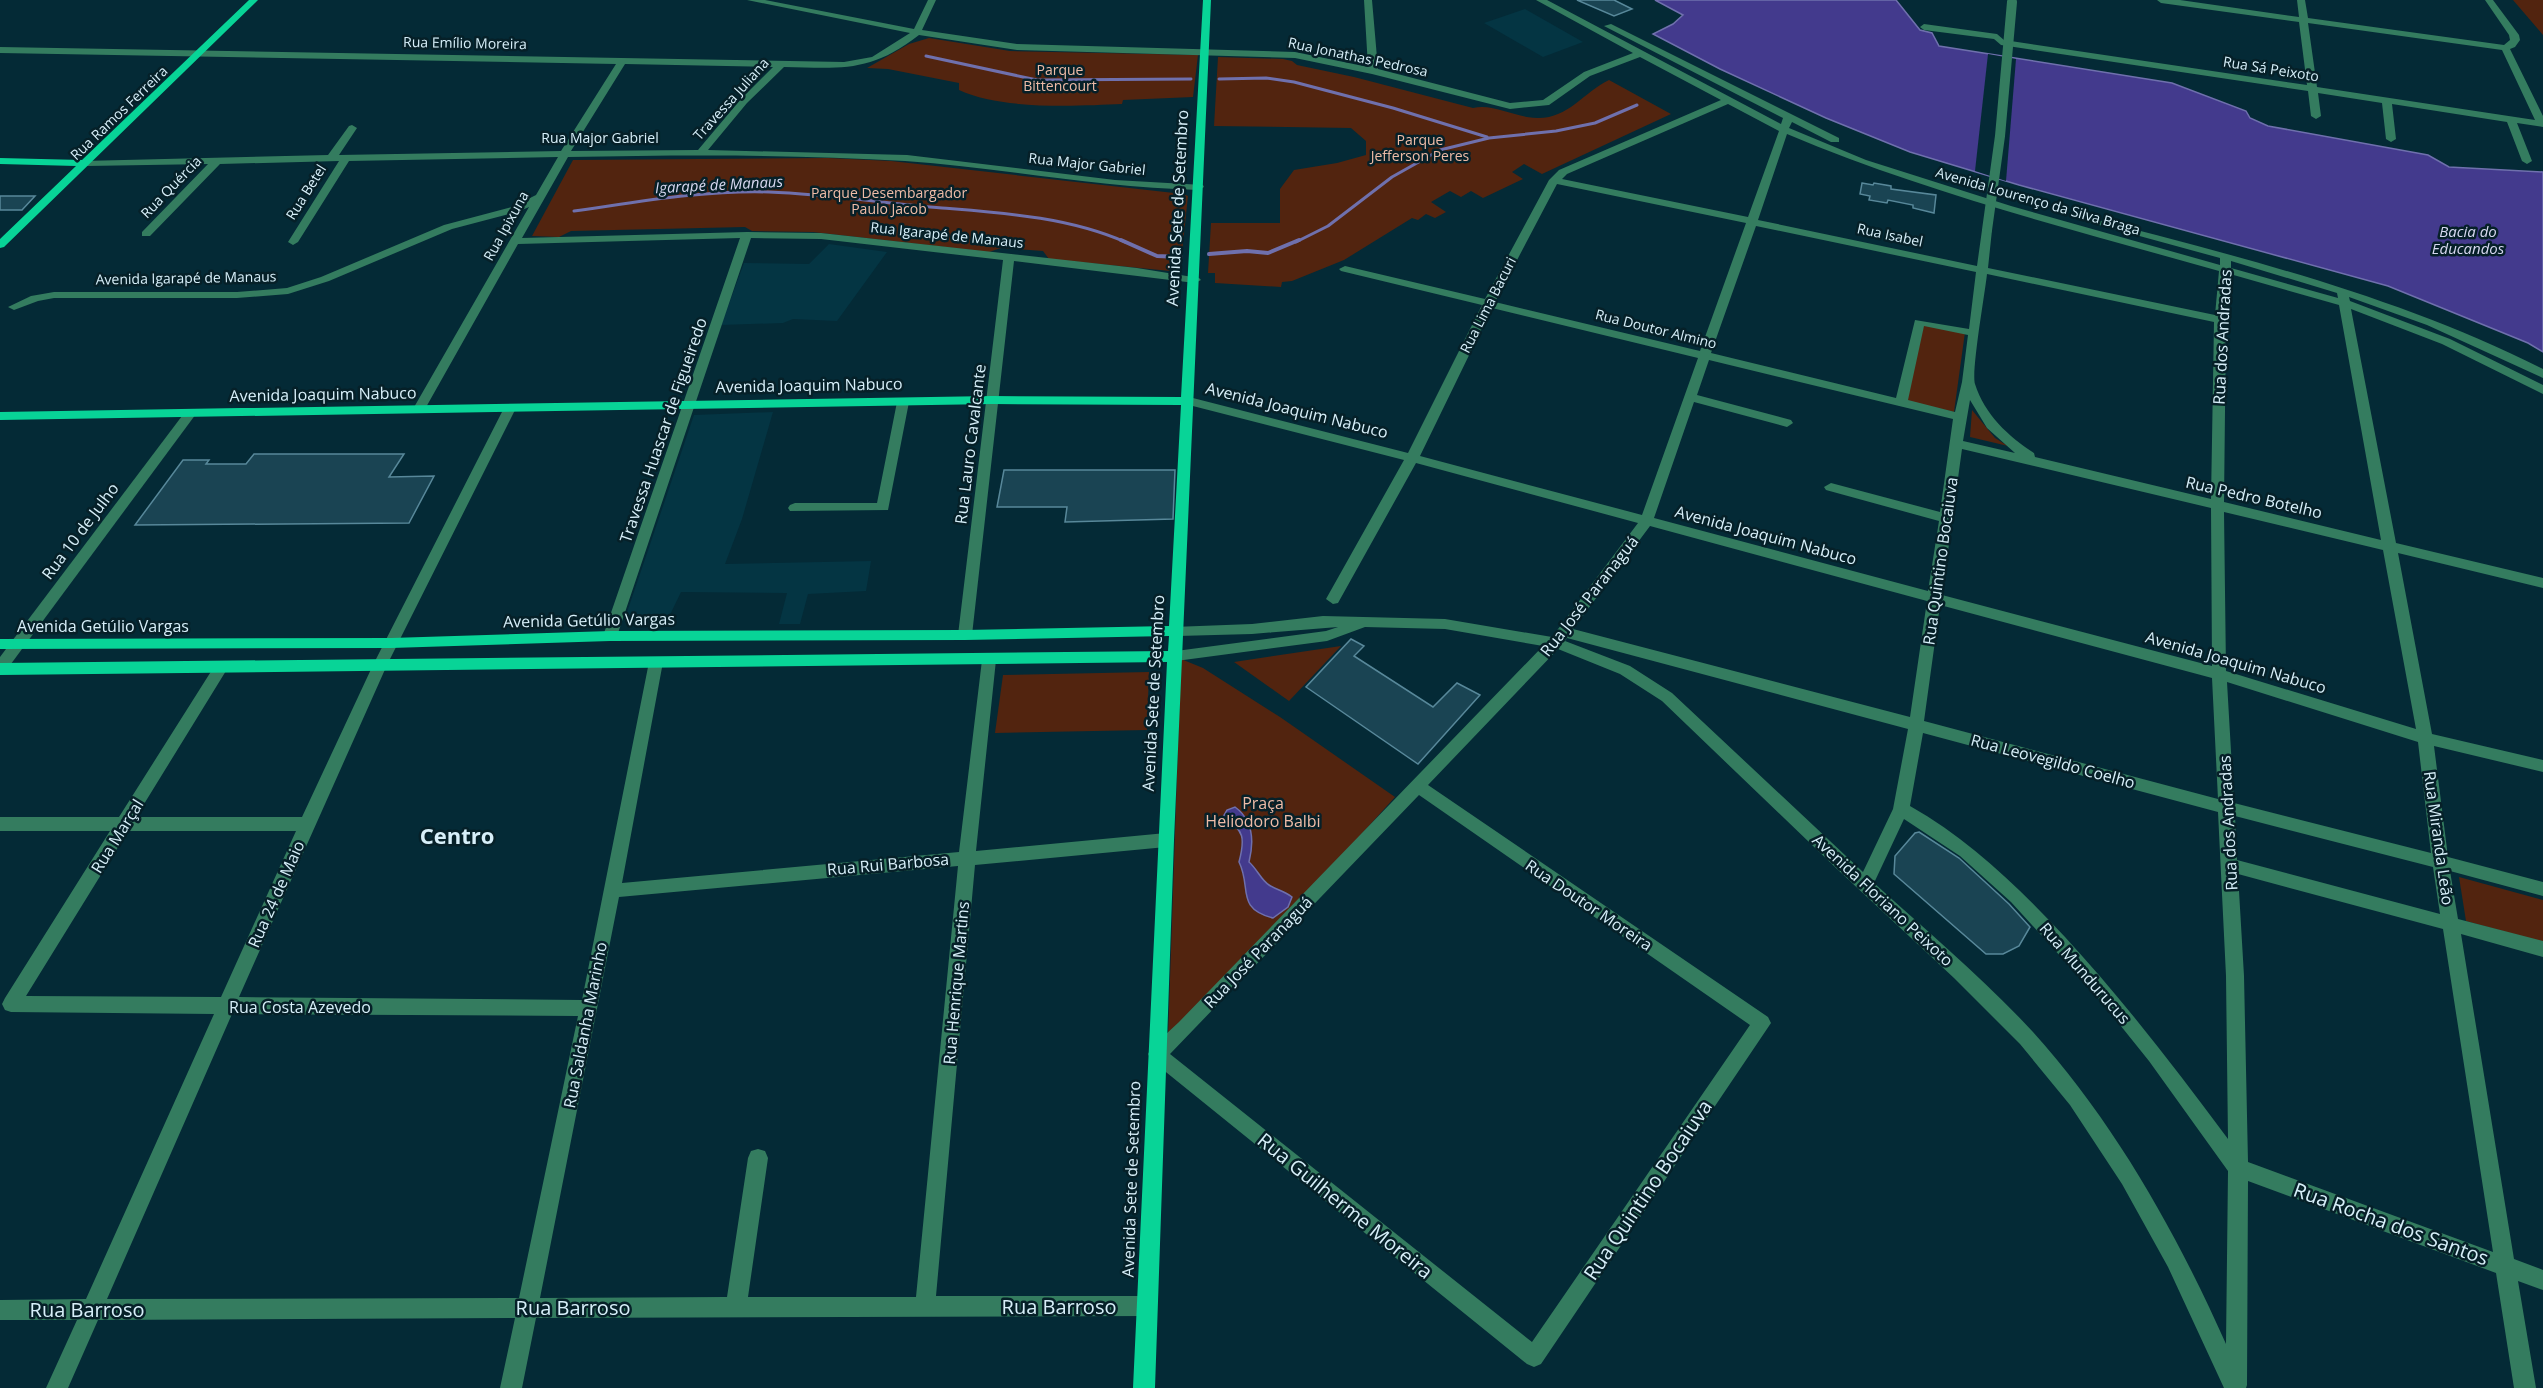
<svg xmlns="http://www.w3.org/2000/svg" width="2543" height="1388" font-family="'Open Sans',sans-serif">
<rect width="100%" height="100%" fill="#042a36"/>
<!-- built -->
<g fill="#043543">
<polygon points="1525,9 1583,42 1543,57 1484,23"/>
<polygon points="829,244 887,252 837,321 793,319 783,323 721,325 744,263 809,264"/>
<polygon points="773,412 742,519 725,564 871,561 866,591 808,594 800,624 779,624 787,593 681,592 667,621 624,621 694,415"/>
</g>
<!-- green -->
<g fill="#52240f">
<polygon points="2513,0 2543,0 2543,35"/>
<path d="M929 38 1010 51 1198 55 1193 97 1123 100 1122 104C1075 106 1002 110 959 90V83L888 69 867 68 909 44Z"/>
<path d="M1218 57 1283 59 1292 61 1297 65 1354 77 1473 108C1491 104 1509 114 1527 117 1566 124 1580 94 1609 80L1671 114 1542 174 1524 164 1512 172 1523 179 1483 198 1471 191 1461 197 1450 191 1431 202 1446 212 1435 218 1426 214 1418 220 1412 218 1344 260 1292 281 1282 282 1281 287 1215 283V273H1208L1211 223H1280V189L1294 170 1337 163 1366 155V141L1351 128 1214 126Z"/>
<polygon points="828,158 891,161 1183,194 1188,196 1180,272 1049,259 1043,251 1001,248 989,252 813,232 752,231 745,227 571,231 559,237 532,236 573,160"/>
<polygon points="1921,323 1965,332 1954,412 1907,401"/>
<polygon points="1972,410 1995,438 2008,446 1970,437"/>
<polygon points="1341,646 1289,701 1234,662"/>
<polygon points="1181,659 1203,668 1280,717 1395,797 1291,912 1168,1038"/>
<polygon points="1149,672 1147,730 995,733 1003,675"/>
<polygon points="2459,877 2543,900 2543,942 2466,921"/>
</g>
<!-- water -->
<g fill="#433a8d" stroke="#6f70ad" stroke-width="1.5">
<polygon points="1655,0 1896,0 1920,30 1932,33 1939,46 2172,83 2246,111 2250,118 2268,126 2428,155 2449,167 2543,172 2543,352 2528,343 2388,286 2019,185 1910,152 1826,118 1720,69 1653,34 1673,24 1683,15"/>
<path d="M1235 807C1253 820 1254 842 1249 862 1257 869 1261 880 1269 885 1277 890 1284 891 1292 897L1288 907 1273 918C1235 908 1252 888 1239 862 1245 839 1245 830 1223 817L1227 810Z"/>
</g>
<!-- pier -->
<polygon fill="#042a36" points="1988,54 2016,59 2006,181 1975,171"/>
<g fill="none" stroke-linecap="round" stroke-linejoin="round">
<!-- stream-far1 -->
<g stroke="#6f70ad" stroke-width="3">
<polyline points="926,56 1037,80 1191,79"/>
<polyline points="1219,79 1266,78 1294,82 1393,108 1487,137"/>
<path d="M574 211C638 202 704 190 769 192 826 194 884 203 942 208 1003 213 1068 217 1125 242"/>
<polyline points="1296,242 1328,226 1392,177 1440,150 1489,138 1556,131 1595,123 1637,105"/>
</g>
<!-- stream -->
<g stroke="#6f70ad" stroke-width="4">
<polyline points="1121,240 1157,256 1181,257"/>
<polyline points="1209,254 1247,251 1268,253 1299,240"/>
</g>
</g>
<!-- building -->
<g fill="#1a4453" stroke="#58889a" stroke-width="1.5">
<polygon points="1577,0 1614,0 1632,9 1614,16"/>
<polygon points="1862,183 1873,185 1874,183 1891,186 1891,189 1936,195 1934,213 1913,208 1913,205 1888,200 1887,203 1869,200 1870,196 1860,194"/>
<polygon points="0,196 35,196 22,210 0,210"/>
<polygon points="254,454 404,454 389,477 434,476 409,523 135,525 183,460 209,460 206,464 246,464"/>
<polygon points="1004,470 1175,470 1173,519 1065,522 1067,507 997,507"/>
<polygon points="1351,639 1364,646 1354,656 1433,707 1457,683 1480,695 1418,764 1306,687"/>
<polygon points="1919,832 1959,858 2009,904 2030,927 2019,946 2003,954 1986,954 1894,874 1895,856 1915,833"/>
</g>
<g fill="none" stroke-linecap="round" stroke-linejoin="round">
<!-- minor -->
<g fill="#347c5f" fill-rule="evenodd">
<path d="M747 0H765L914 29 928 0H936L922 30 1017 44 1295 52 1368 67 1364 0H1372L1378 69 1510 103 1543 100 1584 72 1633 53 1536 0H1547L1781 124 1783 118 1604 26 1611 24 1839 138V142H1831L1792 122 1789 128 1866 160 2011 206 2220 265V258L2070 217 2075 214 2079 215C2240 257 2393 294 2543 369V378L2427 325 2349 297 2350 301 2450 339 2543 385V394L2442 344 2351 309 2396 543 2543 578V588L2398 553 2432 734 2543 760V772L2434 746 2448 857 2543 882V896L2450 871 2458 919 2543 941V957L2461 934 2514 1259 2543 1270V1290L2518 1281 2536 1388H2514L2496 1273 2248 1181 2247 1385 2246 1388H2224L2168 1267 2122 1184 2070 1105 2020 1044 1954 978 1837 869 1662 701 1620 674 1558 649 1428 785 1768 1017 1771 1023 1541 1364 1534 1367 1527 1364 1151 1060 1148 1054 1151 1048 1179 1022 1543 646 1445 629 1365 627 1327 641 1176 661 1171 660 1169 656 1171 652 1176 651 1326 631 1338 627 1252 634 1178 636 1171 631 1173 627 1252 624 1323 616 1445 619 1552 637 1638 523 1416 463 1338 603 1333 604 1326 599 1404 460 1185 404 1183 401 1189 397 1408 453 1482 305 1341 271 1339 269 1345 266 1485 299 1549 180 1559 170 1721 100 1640 57 1590 76 1549 105 1510 109 1372 74 1295 58 1017 50 919 35C870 73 842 68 784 67L747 103 708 150 907 155 1115 180 1203 185 1204 187 1199 190C1100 188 1003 168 905 161 793 154 680 155 568 157L522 238 747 232 821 233 1137 268 1199 278 1201 280 1195 283 1014 261 972 635 965 640 958 635 1003 260 821 239 751 238 617 636 610 641 603 636 740 238 518 244 425 409 419 413 413 409 529 207 520 211 452 229 329 281 288 294 237 298H54L38 301 14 310 8 307 31 296 54 292H237L287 288 321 277 444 225 512 207 536 195 558 157 349 161 298 242 293 245 288 242 339 161 220 164 150 236H142V232L208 164 87 166 82 163 83 161 328 155 349 126 352 125 357 128 339 155 561 151 616 64 0 53V47L844 62 872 57 910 33ZM625 64 773 67 741 99 698 150 571 151ZM1728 104 1779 131 1748 217 1562 179 1567 174ZM1787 134C1927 193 2074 230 2219 271L2215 315 1988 268 1992 230 1987 227 1982 230 1977 266 1758 220ZM1557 184 1746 223 1700 351 1495 302ZM1756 226 1976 272 1969 329 1915 320 1896 398 1711 353ZM2231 261 2337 293 2338 298 2231 268ZM1987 274 2214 322 2211 499 2035 457 2034 453C2008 436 1985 415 1975 384 1971 372 1985 293 1987 274ZM2230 274 2339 305 2381 540 2224 502 2226 320ZM1492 308 1698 358 1642 515 1420 456ZM1924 326 1968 335 1962 382 1955 412 1908 400ZM1709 360 1953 419 1940 512 1831 483 1824 487 1826 490 1939 521 1928 591 1654 518 1694 402 1787 427 1793 423 1791 420 1697 395ZM1970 400 1987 428 2015 453 1963 441ZM1962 449 2211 508 2212 666 1942 595ZM2224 512 2383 550 2416 729 2226 671ZM1650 526 1927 601 1910 717 1573 629ZM1940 605 2212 678 2218 799 1924 721ZM1567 638 1908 729 1893 809 1863 872 1672 693 1630 666 1565 641ZM2227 682 2418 742 2431 853 2234 803ZM1923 733 2218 812 2226 976 2228 1139C2176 1069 2124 1001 2065 937 2018 887 1970 840 1910 806ZM1419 795 1750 1025 1532 1342 1170 1054ZM2235 816 2433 867 2440 914 2237 860ZM1904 819 1960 856 2011 902 2100 1000 2149 1061 2228 1171 2226 1344C2176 1232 2115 1123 2033 1032 1984 979 1928 932 1874 883ZM2238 874 2443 929 2493 1252 2248 1162 2244 976Z"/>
<path d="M2157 0H2180L2299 17 2297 0H2305L2308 18 2504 45 2510 40 2509 35 2485 0H2493L2519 35 2520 40 2515 47 2510 49 2543 116V127L2517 123 2532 161 2527 164 2522 161 2507 122 2392 104 2396 139 2391 142 2386 139 2382 103 2318 93 2321 116 2316 119 2311 116 2308 91 2001 45 1994 39 1924 30 1920 27 1924 24 1997 34 2004 40 2307 85 2299 22 2161 3ZM2308 23 2502 50 2535 120 2317 87Z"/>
<polygon points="903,398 909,402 888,510 790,511 788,508 790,505 795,503 877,503 897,402"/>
<path d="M510 404 516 408 387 665 239 997 582 1000 649 662 651 658H661L663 662 622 883 959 852 982 660 984 656H994L996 660 976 851 1166 833 1172 835 1174 840 1172 845 1166 847 975 865 936 1296H1147L1154 1299 1157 1306 1154 1313 1147 1316 536 1318 522 1388H500L515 1318 98 1320 68 1388H46L77 1320H0V1300L86 1299 214 1014 11 1012 5 1010 2 1004 5 998 110 831H0V817H119L217 662H227L229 666 136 817H302L373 665 504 408ZM128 831H296L221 997 26 996ZM958 866 916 1297H748L768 1158 765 1151 758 1149 751 1151 748 1158 727 1297 540 1298 619 897ZM232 1014 578 1016 519 1298 107 1299Z"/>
<polygon points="189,411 195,415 193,418 5,672 0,674 0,657 185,412"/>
</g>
<!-- major -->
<g fill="#08d497" fill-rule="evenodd">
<polygon points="249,0 258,0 4,247 0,248 0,239 76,166 0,164 0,158 82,160"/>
<polygon points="1203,0 1211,0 1174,840 1155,1388 1133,1388 1167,662 0,675 0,663 1168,651 1169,636 965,640 610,641 391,648 0,649 0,639 391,638 610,631 965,630 1169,626 1181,405 992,404 0,420 0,412 992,396 1181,397"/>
</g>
<!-- minor-bridge -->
<polyline stroke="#347c5f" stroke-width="10" points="1987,230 2000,136 2012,2"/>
</g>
<g text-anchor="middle" stroke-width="5" stroke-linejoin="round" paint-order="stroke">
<!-- far-street labels -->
<g font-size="14" fill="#d7eff9" stroke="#062028">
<text transform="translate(465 43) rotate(1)" y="5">Rua Emílio Moreira</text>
<text transform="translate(1358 57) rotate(12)" y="5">Rua Jonathas Pedrosa</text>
<text transform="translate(2271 69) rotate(9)" y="5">Rua Sá Peixoto</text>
<text transform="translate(731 99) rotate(-48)" y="5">Travessa Juliana</text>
<text transform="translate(119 113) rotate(-44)" y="5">Rua Ramos Ferreira</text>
<text x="600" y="143">Rua Major Gabriel</text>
<text transform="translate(1087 164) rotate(6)" y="5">Rua Major Gabriel</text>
<text transform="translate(171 187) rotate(-46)" y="5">Rua Quércia</text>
<text transform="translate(306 192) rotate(-58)" y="5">Rua Betel</text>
<text transform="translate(2038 201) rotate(16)" y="5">Avenida Lourenço da Silva Braga</text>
<text transform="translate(506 226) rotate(-61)" y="5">Rua Ipixuna</text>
<text transform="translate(947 235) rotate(6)" y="5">Rua Igarapé de Manaus</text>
<text transform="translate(1890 235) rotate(12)" y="5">Rua Isabel</text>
<text transform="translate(186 278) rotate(-1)" y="5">Avenida Igarapé de Manaus</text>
<text transform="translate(1488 305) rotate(-63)" y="5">Rua Lima Bacuri</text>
<text transform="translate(1656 329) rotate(14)" y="5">Rua Doutor Almino</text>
</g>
<!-- far-park labels -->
<g font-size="14" fill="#efbca7" stroke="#062028">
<text x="1060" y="75">Parque<tspan x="1060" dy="16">Bittencourt</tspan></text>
<text x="1420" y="145">Parque<tspan x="1420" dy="16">Jefferson Peres</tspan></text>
<text x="889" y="198">Parque Desembargador<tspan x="889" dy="16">Paulo Jacob</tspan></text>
</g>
<!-- far-water labels -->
<g font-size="15" font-style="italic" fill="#d7d8f0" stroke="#062028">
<text transform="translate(719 185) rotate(-3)" y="5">Igarapé de Manaus</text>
<text x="2468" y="237">Bacia do<tspan x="2468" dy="17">Educandos</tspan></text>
</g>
<!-- street labels -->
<g font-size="16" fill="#d7eff9" stroke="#062028">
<text transform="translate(1177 208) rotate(-87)" y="6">Avenida Sete de Setembro</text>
<text transform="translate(2222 337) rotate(-87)" y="6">Rua dos Andradas</text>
<text transform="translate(809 385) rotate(-1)" y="6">Avenida Joaquim Nabuco</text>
<text transform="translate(323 394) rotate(-1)" y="6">Avenida Joaquim Nabuco</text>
<text transform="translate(1297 410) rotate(14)" y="6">Avenida Joaquim Nabuco</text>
<text transform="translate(663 430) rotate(-71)" y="6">Travessa Huascar de Figueiredo</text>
<text transform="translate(970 444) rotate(-83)" y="6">Rua Lauro Cavalcante</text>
<text transform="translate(2254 497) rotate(13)" y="6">Rua Pedro Botelho</text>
<text transform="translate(80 531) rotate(-53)" y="6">Rua 10 de Julho</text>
<text transform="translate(1766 535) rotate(15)" y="6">Avenida Joaquim Nabuco</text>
<text transform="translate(1940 561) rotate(-82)" y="6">Rua Quintino Bocaiuva</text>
<text transform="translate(1589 596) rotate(-52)" y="6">Rua José Paranaguá</text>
<text transform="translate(589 620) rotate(-1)" y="6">Avenida Getúlio Vargas</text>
<text x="103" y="632">Avenida Getúlio Vargas</text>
<text transform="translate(2236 662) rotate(16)" y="6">Avenida Joaquim Nabuco</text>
<text transform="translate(1153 693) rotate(-87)" y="6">Avenida Sete de Setembro</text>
<text transform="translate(2053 761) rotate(15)" y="6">Rua Leovegildo Coelho</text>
<text transform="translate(2228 823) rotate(-93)" y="6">Rua dos Andradas</text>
<text transform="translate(117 836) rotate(-58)" y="6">Rua Marçal</text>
<text transform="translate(2439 838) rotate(82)" y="6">Rua Miranda Leão</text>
<text transform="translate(888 864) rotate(-5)" y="6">Rua Rui Barbosa</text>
<text transform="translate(276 894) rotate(-66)" y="6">Rua 24 de Maio</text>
<text transform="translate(1883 900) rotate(43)" y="6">Avenida Floriano Peixoto</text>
<text transform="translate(1589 905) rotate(34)" y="6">Rua Doutor Moreira</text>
<text transform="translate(1258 952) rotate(-46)" y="6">Rua José Paranaguá</text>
<text transform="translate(2085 973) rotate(49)" y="6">Rua Mundurucus</text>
<text transform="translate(956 983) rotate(-85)" y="6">Rua Henrique Martins</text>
<text x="300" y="1013">Rua Costa Azevedo</text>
<text transform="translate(585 1025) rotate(-79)" y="6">Rua Saldanha Marinho</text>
<text transform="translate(1131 1179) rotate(-88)" y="6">Avenida Sete de Setembro</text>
</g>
<!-- park labels -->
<g font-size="16" fill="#efbca7" stroke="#062028">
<text x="1263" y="809">Praça<tspan x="1263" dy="18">Heliodoro Balbi</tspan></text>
</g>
<!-- near-street labels -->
<g font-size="20" fill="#d7eff9" stroke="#062028">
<text transform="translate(1648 1190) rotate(-56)" y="7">Rua Quintino Bocaiuva</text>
<text transform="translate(1345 1206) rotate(39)" y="7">Rua Guilherme Moreira</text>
<text transform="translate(2391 1224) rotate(20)" y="7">Rua Rocha dos Santos</text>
<text x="1059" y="1314">Rua Barroso</text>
<text x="573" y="1315">Rua Barroso</text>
<text x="87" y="1317">Rua Barroso</text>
</g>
<!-- district labels -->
<g font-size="22" font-weight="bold" fill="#d7eff9" stroke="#062028">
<text x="457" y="844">Centro</text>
</g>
</g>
</svg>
